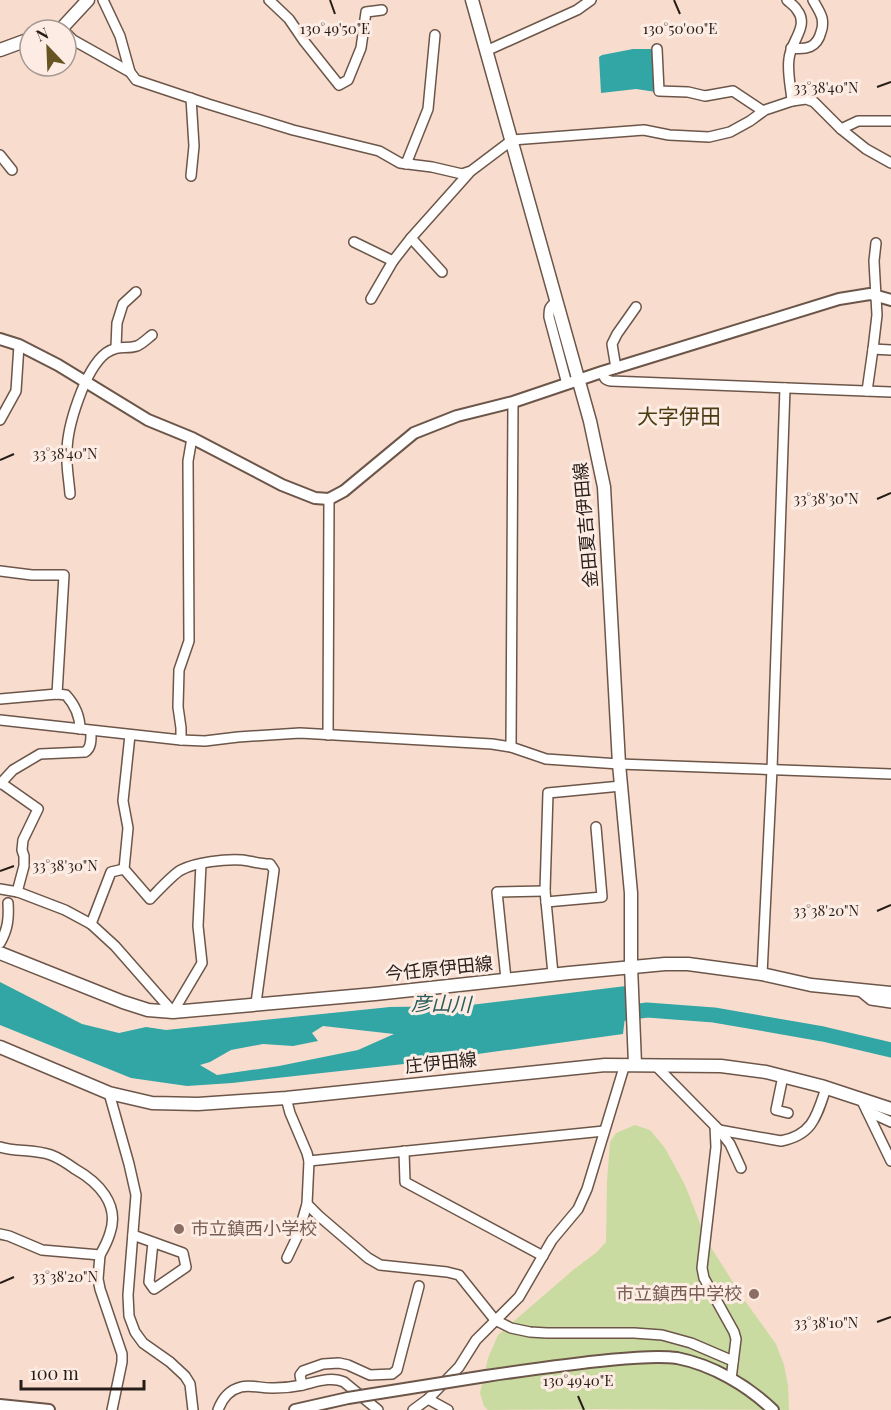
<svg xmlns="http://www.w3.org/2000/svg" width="891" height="1410" font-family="'Playfair Display','Noto Sans JP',serif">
<rect width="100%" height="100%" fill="#f8ddce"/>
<!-- green -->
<polygon fill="#cadba2" points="635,1125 650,1130 665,1148 685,1185 707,1241 745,1301 776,1344 784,1365 788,1385 789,1410 596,1409 488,1410 484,1406 480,1393 488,1358 498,1335 573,1270 597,1252 606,1242 607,1181 610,1142 616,1133"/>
<!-- water -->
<g fill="#32a5a5" fill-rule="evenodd">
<polygon points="633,49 652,49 656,92 636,89 601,93 599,57 602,55"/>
<path d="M0 982 82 1024 119 1033 146 1027 166 1030 390 1007 462 1006 626 986V1009L623 1034 413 1063 232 1083 187 1086 131 1078 0 1025ZM323 1026 394 1034 358 1050 279 1066 217 1075 200 1065 210 1062 231 1050 263 1044 293 1046 318 1041 312 1033Z"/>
</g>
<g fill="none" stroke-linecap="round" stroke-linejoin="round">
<!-- river -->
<polyline stroke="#32a5a5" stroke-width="15" points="619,1014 647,1010 714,1015 823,1034 891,1050"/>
<!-- minor casing -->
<g stroke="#6c5649" stroke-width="12">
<g id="minor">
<polyline points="103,0 120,36 130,72"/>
<polyline points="269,0 289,19 304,41 339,85 348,80 361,48 366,12 382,10"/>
<path d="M787 0C790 3 795 6 797 10 810 26 790 42 789 59 787 72 791 88 792 101"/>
<polyline points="66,33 73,40 130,72 136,80 208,104 293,130 379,151 400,163 432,167 462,174 471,171 512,140 644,130 669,135 709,137 730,132 750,121 765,110 792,101 806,99 814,102 841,129 866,149 891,163"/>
<path d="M791 48C806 50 817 48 821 32 823 27 823 23 822 18 820 11 816 6 813 0"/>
<polyline points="657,49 659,91 688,92 705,96 733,91 763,111"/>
<polyline points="486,51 577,10 591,0"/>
<polyline points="191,98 194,146 191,176"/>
<polyline points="841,129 858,121 891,121"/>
<polyline points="0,155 12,170"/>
<polyline points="406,164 428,109 435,35"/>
<polyline points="411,238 442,272"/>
<polyline points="354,242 393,261 411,238 469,173"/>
<polyline points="371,299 393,261"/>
<path d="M557 302C549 306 549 309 549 317L567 384"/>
<polyline points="116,347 117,323 123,304 136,292"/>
<polyline points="873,349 877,315 874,261 876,243"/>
<polyline points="616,368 612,344 617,334 636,307"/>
<path d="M602 372C604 378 605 380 611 381L891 392"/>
<polyline points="867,391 873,349 891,350"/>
<polyline points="0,420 16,391 19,345"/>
<path d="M70 494C69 480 66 466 67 452 67 426 85 369 106 353 119 344 125 350 137 346 142 344 148 338 152 335"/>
<polyline points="0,571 32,575 64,575 57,694"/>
<path d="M0 699 57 694 66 695C75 705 80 716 80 729"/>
<polyline points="0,720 181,740 205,741 238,737 300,733 492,744 511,747 546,759 619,764 891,774"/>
<path d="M130 735 123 801 128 828 124 869 150 899C158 891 172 875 181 870 196 862 225 859 242 860 251 861 260 864 270 864L274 870 256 1003"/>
<polyline points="328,735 329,499"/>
<polyline points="181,740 181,728 178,707 179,670 189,641 188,461 192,438"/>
<polyline points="511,747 513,402"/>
<polyline points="1,783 38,809 23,840 22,850 24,856 24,866 17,892"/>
<path d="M0 784 13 770 40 754 85 752C92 748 91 738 91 731"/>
<polyline points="0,889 18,892 65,910 91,924 115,946 173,1012 202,963 198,926 201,864"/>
<polyline points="546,902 602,897 596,827"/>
<polyline points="91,924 111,872 124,869"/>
<path d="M0 943C8 929 9 918 8 903"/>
<polyline points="553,974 545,891 548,793 621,786"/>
<polyline points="762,974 772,769 785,388"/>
<polyline points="506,979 497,892 545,891"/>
<polyline points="860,991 871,1000 891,1003"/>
<polyline points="655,1065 719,1130 730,1144 741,1168"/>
<polyline points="783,1076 776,1110 788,1113"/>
<polyline points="109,1093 129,1164 136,1195 128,1295 129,1316 135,1332 143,1343 170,1362 185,1376 190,1384 193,1410"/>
<polyline points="286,1098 290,1113 307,1153 309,1161 307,1204 298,1235 287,1258"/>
<polyline points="861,1099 891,1161"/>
<polyline points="867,1111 891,1122"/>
<polyline points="715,1126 716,1147 702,1268 704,1278 734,1332 736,1339 731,1379"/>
<path d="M719 1130 781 1141C813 1135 817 1115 826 1088"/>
<path d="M0 1147C16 1152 34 1149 51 1155 59 1158 68 1164 75 1169 98 1182 120 1204 110 1233 108 1240 104 1248 100 1255L42 1250 9 1236 0 1234"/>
<polyline points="404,1151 405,1182 543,1256"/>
<polyline points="309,1161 604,1131"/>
<polyline points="307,1204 319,1216 368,1258 380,1265 447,1272 459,1275 495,1320 511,1328 530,1332 547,1333 634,1333 662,1335 691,1343 733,1361"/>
<polyline points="133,1235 183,1253 186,1267 154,1289 149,1282 153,1242"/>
<polyline points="100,1255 98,1279 100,1289 122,1354 122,1362 112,1410"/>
<polyline points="302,1385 300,1375 303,1371 323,1364 339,1363 348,1365 370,1375 392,1374 397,1370 419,1286"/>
<polyline points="428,1399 448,1410"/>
<path d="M218 1410C222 1399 229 1390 241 1387 251 1384 263 1389 274 1388 284 1388 293 1387 303 1385 316 1382 331 1376 344 1382L378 1410"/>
<polyline points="413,1410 428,1399 459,1367 476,1340 519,1297 552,1240 578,1209 587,1189 625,1064"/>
</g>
</g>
<!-- tertiary casing -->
<g stroke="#6c5649" stroke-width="14">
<g id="tertiary">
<polyline points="0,339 19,345 58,365 148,420 192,438 282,485 315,498 329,499 344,491 414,433 457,416 513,402 602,372 839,299 870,294 891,300"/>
<path d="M486 1376C527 1370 568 1364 609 1360 629 1358 657 1355 677 1358 713 1365 748 1386 773 1410"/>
<polyline points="0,1405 49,1410"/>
<polyline points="295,1410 348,1398"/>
</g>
</g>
<!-- secondary casing -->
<g stroke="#6c5649" stroke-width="15">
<g id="secondary">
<polyline points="472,0 590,421 604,487 619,764 631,893 631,966 635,1064"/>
<polyline points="57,30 62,28 88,0"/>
<polyline points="0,50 30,39"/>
<polyline points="0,953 123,1002 148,1010 173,1012 375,994 569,973 665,964 688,964 762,974 811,985 891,993"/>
<polyline points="0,1047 109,1093 152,1103 198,1104 286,1098 605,1065 721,1066 766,1072 821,1086 891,1109"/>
</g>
</g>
<!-- minor -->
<use href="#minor" stroke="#fff" stroke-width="9"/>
<!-- tertiary -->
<use href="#tertiary" stroke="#fff" stroke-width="10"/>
<!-- secondary -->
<use href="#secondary" stroke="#fff" stroke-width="12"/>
<!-- tertiary-bridge casing -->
<g stroke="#6c5649" stroke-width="14" stroke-linecap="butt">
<polyline id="tertiary-bridge" points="348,1398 486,1376"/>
</g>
<!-- tertiary-bridge -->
<use href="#tertiary-bridge" stroke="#fff" stroke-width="10"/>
</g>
<!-- ticks -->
<path fill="none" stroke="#271d18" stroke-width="2" d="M330 0 335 14M674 0 680 14M877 87 891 82M0 460 14 454M877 499 891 493M0 871 14 866M877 911 891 905M0 1283 14 1277M877 1322 891 1317M578 1396 584 1410"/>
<!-- markers -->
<g fill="#8d6e63" stroke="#fdece3" stroke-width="2">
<circle cx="179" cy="1229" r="6"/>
<circle cx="754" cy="1294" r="6"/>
</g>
<g text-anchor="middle" stroke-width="6" stroke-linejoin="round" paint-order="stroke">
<!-- street labels -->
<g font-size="18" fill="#271d18" stroke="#fdece3">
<text transform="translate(586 525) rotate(-95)" y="6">金田夏吉伊田線</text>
<text transform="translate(439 969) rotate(-6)" y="6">今任原伊田線</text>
<text transform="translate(441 1063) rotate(-6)" y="6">庄伊田線</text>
</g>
<!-- education labels -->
<g font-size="18" fill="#785e54" stroke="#fdece3" text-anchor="start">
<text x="191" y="1235">市立鎮西小学校</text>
<text x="742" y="1300" text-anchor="end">市立鎮西中学校</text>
</g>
<!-- water labels -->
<g font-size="20" font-style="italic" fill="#2c5b5b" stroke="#fdece3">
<text transform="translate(441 1004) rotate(1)" y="7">彦山川</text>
</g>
<!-- quarter labels -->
<g font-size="21" fill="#4a3d14" stroke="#fdece3">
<text x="679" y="424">大字伊田</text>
</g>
</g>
<g font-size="15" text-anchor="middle" fill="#271d18" stroke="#fdece3" stroke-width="6" stroke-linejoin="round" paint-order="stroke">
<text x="335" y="34">130°49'50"E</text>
<text x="680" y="34">130°50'00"E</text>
<text x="826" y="93">33°38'40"N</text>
<text x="65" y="459">33°38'40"N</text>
<text x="826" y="504">33°38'30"N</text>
<text x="65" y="871">33°38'30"N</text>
<text x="826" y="916">33°38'20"N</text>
<text x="65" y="1282">33°38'20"N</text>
<text x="826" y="1328">33°38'10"N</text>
<text x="578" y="1386">130°49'40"E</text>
</g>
<!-- north arrow -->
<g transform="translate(48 48) rotate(337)"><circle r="28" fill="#fdece3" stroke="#a79992" stroke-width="1.5"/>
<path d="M0-4.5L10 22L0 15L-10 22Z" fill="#665523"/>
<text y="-9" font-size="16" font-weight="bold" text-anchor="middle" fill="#271d18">N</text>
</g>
<!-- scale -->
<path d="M21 1380v9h123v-9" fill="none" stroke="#271d18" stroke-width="3"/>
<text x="30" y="1380" font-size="18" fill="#271d18" stroke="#fdece3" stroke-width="4.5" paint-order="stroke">100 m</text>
</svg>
